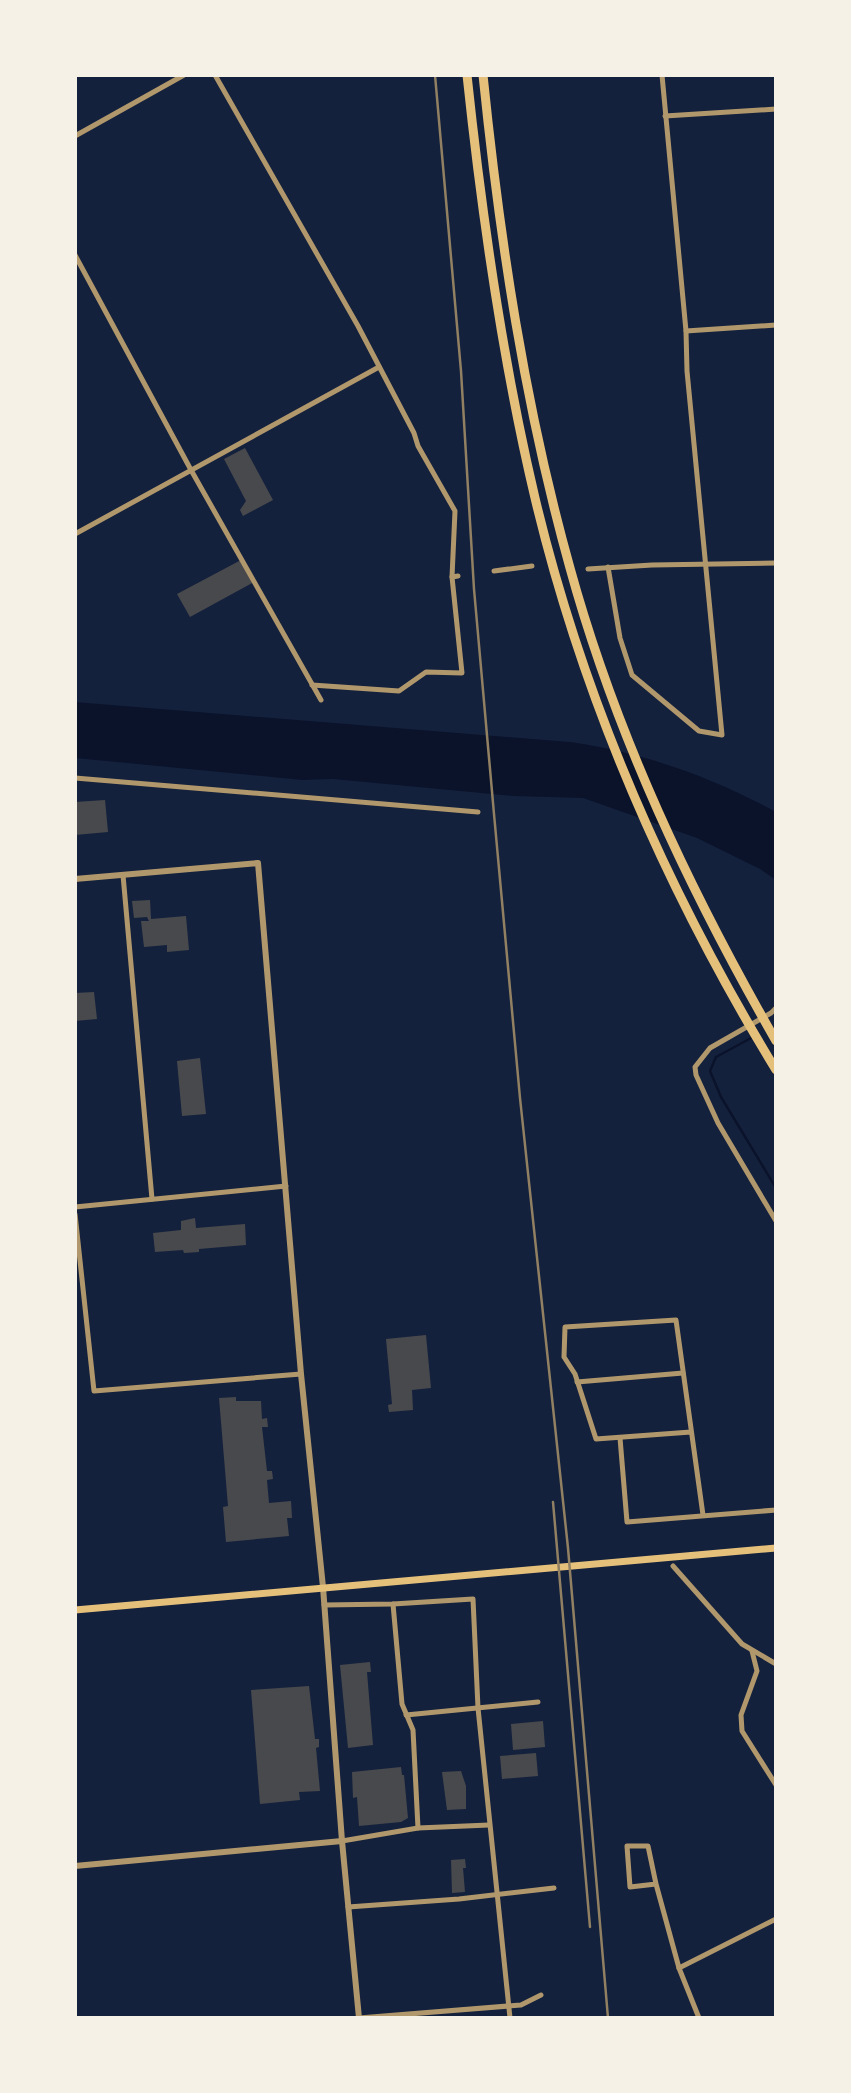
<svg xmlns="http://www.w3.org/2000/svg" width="851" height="2093" font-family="'Public Sans',sans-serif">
<rect width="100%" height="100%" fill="#14213d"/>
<!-- water -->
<path fill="#0b132b" d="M75 702 570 742C642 752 712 777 776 812V880L760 869 697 838 583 798 513 796 333 779 302 780 75 758Z"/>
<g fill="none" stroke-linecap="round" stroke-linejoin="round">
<!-- stream -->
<polyline stroke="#0b132b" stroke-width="2.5" points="753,1037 716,1057 710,1071 721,1097 776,1188"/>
</g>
<!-- building -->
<g fill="#48494c">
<polygon points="245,448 273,500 243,516 240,510 246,501 224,459"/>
<polygon points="241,560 254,582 190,617 177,594"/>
<polygon points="105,800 108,832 75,835 75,802"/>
<polygon points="150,900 151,919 186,916 189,950 167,952 167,945 144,947 141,921 149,921 147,917 134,918 132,901"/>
<polygon points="94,992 97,1019 75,1021 75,993"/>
<polygon points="200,1058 206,1114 182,1116 177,1061"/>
<polygon points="195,1218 196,1228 245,1224 246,1245 199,1249 199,1252 184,1253 183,1250 155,1252 153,1233 181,1230 181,1221"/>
<polygon points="426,1335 431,1388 412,1390 413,1410 389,1412 388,1405 392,1404 386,1339"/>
<polygon points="236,1397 236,1401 261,1401 262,1419 267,1418 268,1427 262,1427 267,1471 272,1471 273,1479 267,1480 269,1503 291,1501 292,1518 287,1518 289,1536 226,1542 223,1507 228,1506 219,1398"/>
<polygon points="370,1662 371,1672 367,1672 373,1745 348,1748 340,1665"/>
<polygon points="309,1686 315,1739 319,1739 319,1747 316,1748 320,1791 299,1792 300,1800 260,1804 251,1690"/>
<polygon points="543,1721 545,1747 513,1750 511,1724"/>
<polygon points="536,1753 538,1776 502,1779 500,1756"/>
<polygon points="401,1767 402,1775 404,1775 408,1818 401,1822 359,1826 357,1797 353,1798 352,1772"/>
<polygon points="461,1771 466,1786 466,1809 447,1810 442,1772"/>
<polygon points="465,1859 466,1868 463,1868 465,1892 452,1893 451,1860"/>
</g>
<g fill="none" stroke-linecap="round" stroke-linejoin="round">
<!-- minor -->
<g stroke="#b1986c" stroke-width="5">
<polyline points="215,75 358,326 414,433 418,446 455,511 452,577 458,576"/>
<polyline points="665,116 776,109"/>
<polyline points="75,136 184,75"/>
<polyline points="75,255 191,470 321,700"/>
<polyline points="686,331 776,325"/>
<polyline points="75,534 379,367"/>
<polyline points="608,567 620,638 632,675 699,731 722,735 687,371 686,331 662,75"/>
<polyline points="588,569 652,565 776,563"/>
<polyline points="494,571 532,566"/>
<polyline points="312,685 399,691 426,672 462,673 452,577"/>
<polyline points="75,778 478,812"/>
<polyline points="123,875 152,1199"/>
<polyline points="776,1008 771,1013 710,1048 695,1067 696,1075 718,1123 776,1221"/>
<polyline points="75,1207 286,1186"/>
<polyline points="75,1214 94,1391 301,1374"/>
<polyline points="577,1382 683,1373"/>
<polyline points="691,1432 596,1439 575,1374 564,1357 565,1327 676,1320 703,1515"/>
<polyline points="620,1438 627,1522 776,1510"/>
<polyline points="673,1566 742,1644 776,1664"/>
<polyline points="393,1604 402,1704 413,1730 418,1828"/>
<polyline points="324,1605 393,1604 473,1599 478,1708 510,2018"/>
<polyline points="752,1651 757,1671 741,1715 742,1731 776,1785"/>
<polyline points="406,1715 538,1702"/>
<polyline points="342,1841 418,1828 489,1825"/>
<polyline points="656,1884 648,1846 627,1846 630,1887 656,1884 679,1968 699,2018"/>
<polyline points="348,1907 459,1899 554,1888"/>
<polyline points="679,1968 776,1919"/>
<polyline points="359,2018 521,2005 541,1995"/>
</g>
<!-- tertiary -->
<g stroke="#b1986c" stroke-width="6">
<polyline points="75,879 258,863 301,1374 323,1587 342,1841 359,2018"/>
<polyline points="75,1866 342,1841"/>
</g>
<!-- secondary -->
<polyline stroke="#e5c07b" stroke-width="7" points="75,1610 776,1548"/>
<!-- motorway -->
<g stroke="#e5c07b" stroke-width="9">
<path d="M467 75C482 217 502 359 535 498 583 699 668 893 776 1070"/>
<path d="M483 75C500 242 525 407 570 568 616 735 690 891 776 1041"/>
</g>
<!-- rail -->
<g stroke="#918062" stroke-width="2.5">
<polyline points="435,75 461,371 474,589 494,814 520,1098 568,1548 608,2018"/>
<polyline points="553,1502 590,1927"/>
</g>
</g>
<!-- border -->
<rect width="851" height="2093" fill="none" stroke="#f6f1e7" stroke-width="154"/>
</svg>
